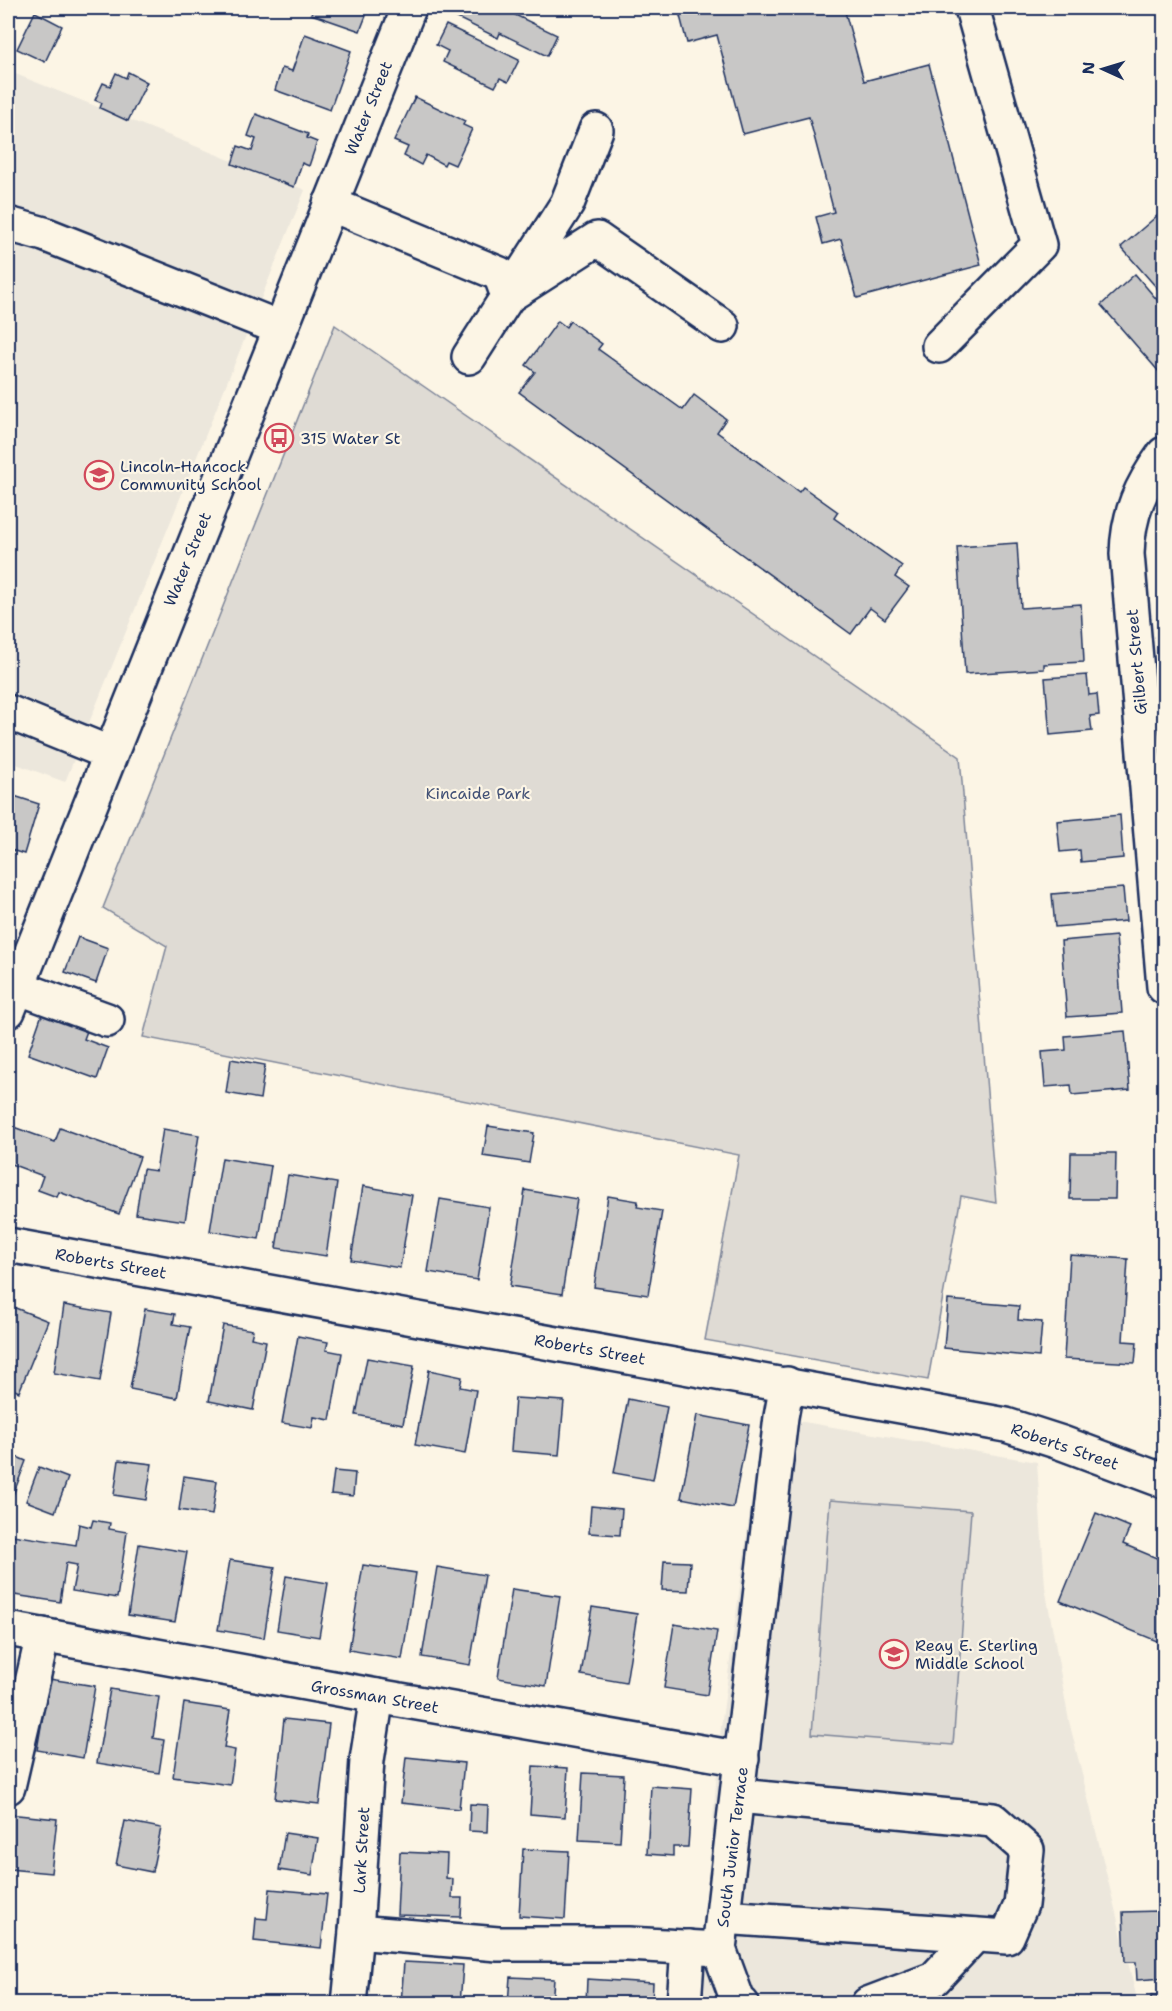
<svg xmlns="http://www.w3.org/2000/svg" width="1172" height="2011" font-family="'Shantell Sans',sans-serif">
<rect width="100%" height="100%" fill="#fcf5e5"/>
<filter id="ink" filterUnits="userSpaceOnUse"><feTurbulence type="fractalNoise" baseFrequency=".0167" numOctaves="2"/><feDisplacementMap in="SourceGraphic" scale="12" xChannelSelector="R" yChannelSelector="G"/><feConvolveMatrix kernelMatrix="1 2 1 2 8 2 1 2 1" color-interpolation-filters="sRGB"/></filter>
<g filter="url(#ink)">
<!-- built -->
<g fill="#ece7dc">
<polygon points="8,71 305,190 65,782 8,761"/>
<polygon points="763,1415 1037,1462 1045,1587 1069,1721 1138,2003 697,2004 721,1727"/>
</g>
<!-- green -->
<g fill="#dfdbd4" stroke="#7d8599" stroke-width="1.5">
<polygon points="335,325 960,757 996,1203 961,1196 928,1380 705,1340 739,1155 143,1037 167,946 103,908"/>
<polygon points="830,1500 971,1511 953,1745 812,1734"/>
</g>
<!-- building -->
<g fill="#c8c7c6" stroke="#1b2f5e" stroke-width="1.5">
<polygon points="313,8 369,8 360,31 311,14"/>
<polygon points="455,8 512,8 509,12 557,35 547,56 500,33 498,38 451,15"/>
<polygon points="678,8 844,8 864,81 929,64 981,265 857,298 841,239 823,244 816,217 834,212 809,117 743,134 717,35 687,43"/>
<polygon points="35,12 62,26 45,62 17,49"/>
<polygon points="446,25 519,60 508,82 500,78 495,87 443,62 448,51 436,45"/>
<polygon points="305,34 351,51 330,110 275,90 282,68 292,71"/>
<polygon points="128,72 147,82 128,121 100,108 102,103 95,100 103,83 110,86 116,73 126,78"/>
<polygon points="415,97 465,121 463,125 472,129 455,165 446,161 444,165 426,155 421,165 404,156 408,147 394,141"/>
<polygon points="256,114 308,134 307,138 317,142 309,166 302,163 294,187 232,164 238,146 252,151 256,139 248,136"/>
<polygon points="1158,215 1164,222 1164,296 1121,247"/>
<polygon points="1135,274 1164,308 1164,370 1160,373 1101,305"/>
<polygon points="558,321 566,327 570,321 602,344 598,349 683,410 694,395 726,419 717,432 799,492 803,487 838,512 834,518 902,566 895,577 909,587 885,619 870,608 851,634 519,392 535,372 526,365"/>
<polygon points="1017,543 1021,608 1081,604 1084,662 1044,664 1044,669 965,674 957,547"/>
<polygon points="1087,675 1089,695 1097,694 1099,715 1090,716 1092,731 1050,735 1045,678"/>
<polygon points="8,794 39,804 24,854 8,849"/>
<polygon points="1120,815 1123,858 1081,862 1080,850 1060,852 1057,821"/>
<polygon points="1123,888 1126,921 1055,927 1052,894"/>
<polygon points="1116,936 1122,1013 1067,1017 1061,941"/>
<polygon points="78,937 108,948 96,983 65,972"/>
<polygon points="42,1014 87,1031 84,1039 108,1048 97,1079 28,1054"/>
<polygon points="1125,1031 1130,1090 1072,1095 1071,1085 1045,1087 1042,1052 1066,1050 1065,1036"/>
<polygon points="231,1059 265,1065 260,1099 226,1093"/>
<polygon points="8,1125 55,1142 60,1128 140,1157 119,1214 59,1192 57,1197 38,1190 43,1176 8,1163"/>
<polygon points="488,1126 534,1133 529,1163 483,1156"/>
<polygon points="163,1129 199,1135 185,1221 136,1214 143,1169 156,1171"/>
<polygon points="1071,1153 1116,1153 1115,1199 1070,1199"/>
<polygon points="222,1158 271,1166 259,1239 210,1231"/>
<polygon points="288,1175 337,1183 326,1256 276,1248"/>
<polygon points="363,1186 412,1195 400,1268 351,1260"/>
<polygon points="525,1190 577,1199 562,1294 510,1286"/>
<polygon points="608,1196 638,1201 637,1207 662,1211 648,1295 594,1287"/>
<polygon points="440,1199 489,1207 477,1280 428,1272"/>
<polygon points="1070,1255 1128,1259 1123,1341 1137,1342 1135,1363 1064,1359"/>
<polygon points="948,1300 1019,1306 1018,1320 1042,1322 1039,1357 944,1348"/>
<polygon points="8,1305 48,1321 19,1392 8,1387"/>
<polygon points="64,1305 111,1313 100,1381 54,1373"/>
<polygon points="145,1309 175,1314 173,1324 190,1327 177,1398 130,1389"/>
<polygon points="223,1325 253,1330 251,1338 266,1341 253,1410 209,1401"/>
<polygon points="298,1336 328,1342 326,1350 342,1353 330,1420 314,1417 312,1428 282,1423"/>
<polygon points="367,1358 414,1366 403,1424 356,1415"/>
<polygon points="429,1370 462,1377 460,1387 476,1390 465,1454 415,1445"/>
<polygon points="515,1398 564,1401 559,1455 511,1451"/>
<polygon points="628,1399 667,1407 653,1480 614,1473"/>
<polygon points="697,1415 749,1425 733,1508 681,1498"/>
<polygon points="8,1453 26,1461 8,1508"/>
<polygon points="119,1460 152,1464 146,1500 114,1495"/>
<polygon points="39,1467 68,1478 55,1512 26,1501"/>
<polygon points="334,1471 355,1473 353,1496 331,1494"/>
<polygon points="184,1476 217,1481 212,1515 179,1510"/>
<polygon points="591,1506 622,1509 620,1535 589,1533"/>
<polygon points="1096,1513 1130,1527 1123,1544 1164,1561 1164,1644 1060,1601"/>
<polygon points="93,1520 110,1523 109,1529 127,1532 117,1598 72,1591 77,1565 66,1563 60,1602 8,1594 8,1567 13,1535 76,1545 79,1524 91,1527"/>
<polygon points="139,1544 187,1552 175,1622 128,1615"/>
<polygon points="230,1560 275,1567 264,1638 218,1630"/>
<polygon points="664,1561 690,1562 688,1591 662,1590"/>
<polygon points="363,1565 416,1573 402,1659 349,1650"/>
<polygon points="437,1567 485,1575 470,1665 422,1657"/>
<polygon points="286,1576 328,1583 319,1637 277,1630"/>
<polygon points="512,1589 560,1596 546,1686 498,1678"/>
<polygon points="592,1607 637,1614 626,1683 581,1675"/>
<polygon points="674,1624 717,1631 707,1695 664,1688"/>
<polygon points="49,1679 95,1686 83,1758 37,1750"/>
<polygon points="110,1689 159,1697 153,1738 164,1740 159,1773 97,1763"/>
<polygon points="184,1703 230,1710 224,1748 235,1750 230,1785 173,1777"/>
<polygon points="284,1719 329,1724 319,1804 275,1799"/>
<polygon points="406,1757 464,1763 459,1809 401,1803"/>
<polygon points="533,1766 568,1768 565,1817 530,1814"/>
<polygon points="583,1773 624,1775 620,1842 579,1840"/>
<polygon points="651,1786 692,1789 688,1847 673,1847 673,1856 647,1854"/>
<polygon points="470,1804 488,1805 487,1832 469,1831"/>
<polygon points="8,1814 57,1819 51,1873 8,1869"/>
<polygon points="125,1821 161,1828 152,1872 116,1865"/>
<polygon points="285,1833 318,1838 312,1875 279,1870"/>
<polygon points="523,1849 569,1851 565,1919 519,1916"/>
<polygon points="400,1852 447,1854 446,1878 453,1879 452,1898 462,1898 461,1917 397,1915"/>
<polygon points="270,1889 327,1894 321,1948 254,1941 256,1918 267,1919"/>
<polygon points="1159,1911 1162,1954 1164,1953 1164,1978 1137,1980 1136,1962 1125,1962 1123,1912"/>
<polygon points="404,1962 463,1965 460,2004 401,2004"/>
<polygon points="510,1977 554,1979 552,2004 508,2004"/>
<polygon points="587,1979 653,1983 652,2004 586,2004"/>
<polygon points="1151,1996 1164,1997 1164,2004 1151,2004"/>
</g>
<g fill="none" stroke-linecap="round" stroke-linejoin="round">
<!-- minor casing -->
<g stroke="#1b2f5e" stroke-width="38">
<g id="minor">
<polyline points="596,130 567,204 508,296 597,239 722,326"/>
<polyline points="330,204 500,274 508,296 469,357"/>
<polyline points="8,224 44,234 280,328"/>
<polyline points="939,346 1039,245 972,8"/>
<path d="M1164 454C1141 486 1128 513 1127 554L1164 987"/>
<polyline points="8,712 109,753"/>
<polyline points="17,987 107,1020"/>
<polyline points="8,1245 1006,1425 1062,1443 1164,1481"/>
<polyline points="8,1629 377,1696 742,1759"/>
<polyline points="8,1787 43,1635"/>
<polyline points="723,1917 1007,1937 1021,1905 1027,1850 993,1820 738,1796"/>
<polyline points="356,1932 498,1944 628,1944 719,1949"/>
<polyline points="349,2004 356,1932 367,1760 377,1696"/>
<polyline points="684,2004 688,1947"/>
<polyline points="742,2004 738,2001 719,1949 781,1417 787,1384"/>
<polyline points="868,2004 934,1979 975,1935"/>
</g>
</g>
<!-- major casing -->
<g stroke="#1b2f5e" stroke-width="38">
<polyline id="major" points="8,1011 409,8"/>
</g>
<!-- minor -->
<use href="#minor" stroke="#fcf5e5" stroke-width="33"/>
<!-- major -->
<use href="#major" stroke="#fcf5e5" stroke-width="33"/>
</g>
</g>
<!-- icons -->
<defs>
<g id="bus-ring" transform="scale(1.5)"><circle r="9.5" fill="#fcf5e5" stroke="#d1495b" stroke-width="1.5"/><path d="M-5-6H5V4H4V6H2V4H-2V6H-4V4H-5ZM-3.5-4V0h7V-4ZM-3.5 1.2v1.5H-2V1.2ZM2 1.2v1.5H3.5V1.2Z" fill="#d1495b"/></g>
<g id="school-ring" transform="scale(1.5)"><circle r="9.5" fill="#fcf5e5" stroke="#d1495b" stroke-width="1.5"/><path d="M0-5L7-2L0 1L-7-2ZM-4 1L0 2.5L4 1V4Q0 6-4 4Z" fill="#d1495b"/></g>
</defs>
<g fill-rule="evenodd">
<use href="#bus-ring" x="279" y="438"/>
<use href="#school-ring" x="99" y="475"/>
<use href="#school-ring" x="894" y="1654"/>
</g>
<g text-anchor="middle" stroke-width="4.5" stroke-linejoin="round" paint-order="stroke">
<!-- street labels -->
<g font-size="16" fill="#1b2f5e" stroke="#fcf5e5">
<text transform="translate(368 108) rotate(-68)" y="6">Water Street</text>
<text transform="translate(187 559) rotate(-68)" y="6">Water Street</text>
<text transform="translate(1136 662) rotate(-95)" y="6">Gilbert Street</text>
<text transform="translate(111 1263) rotate(10)" y="6">Roberts Street</text>
<text transform="translate(590 1349) rotate(10)" y="6">Roberts Street</text>
<text transform="translate(1065 1446) rotate(19)" y="6">Roberts Street</text>
<text transform="translate(375 1696) rotate(10)" y="6">Grossman Street</text>
<text transform="translate(732 1847) rotate(-83)" y="6">South Junior Terrace</text>
<text transform="translate(361 1850) rotate(-87)" y="6">Lark Street</text>
</g>
<!-- poi labels -->
<g font-size="16" fill="#1b2f5e" stroke="#fcf5e5" text-anchor="start">
<text x="300" y="444">315 Water St</text>
<text x="120" y="472">Lincoln-Hancock<tspan x="120" dy="18">Community School</tspan></text>
<text x="915" y="1651">Reay E. Sterling<tspan x="915" dy="18">Middle School</tspan></text>
</g>
<!-- park labels -->
<g font-size="16" fill="#425176" stroke="#fcf5e5">
<text x="478" y="799">Kincaide Park</text>
</g>
</g>
<!-- margin -->
<rect width="1172" height="2011" fill="none" stroke="#fcf5e5" stroke-width="30"/>
<rect x="15" y="15" width="1142" height="1981" fill="none" stroke="#1b2f5e" stroke-width="2" filter="url(#ink)"/>
<!-- north arrow -->
<g transform="translate(1103 69) rotate(274)" stroke="#fcf5e5" stroke-width="4.5" paint-order="stroke">
<path d="M0-4.5L10 22L0 15L-10 22Z" fill="#1b2f5e"/>
<text y="-9" font-size="16" font-weight="bold" text-anchor="middle" fill="#1b2f5e">N</text>
</g>
</svg>
